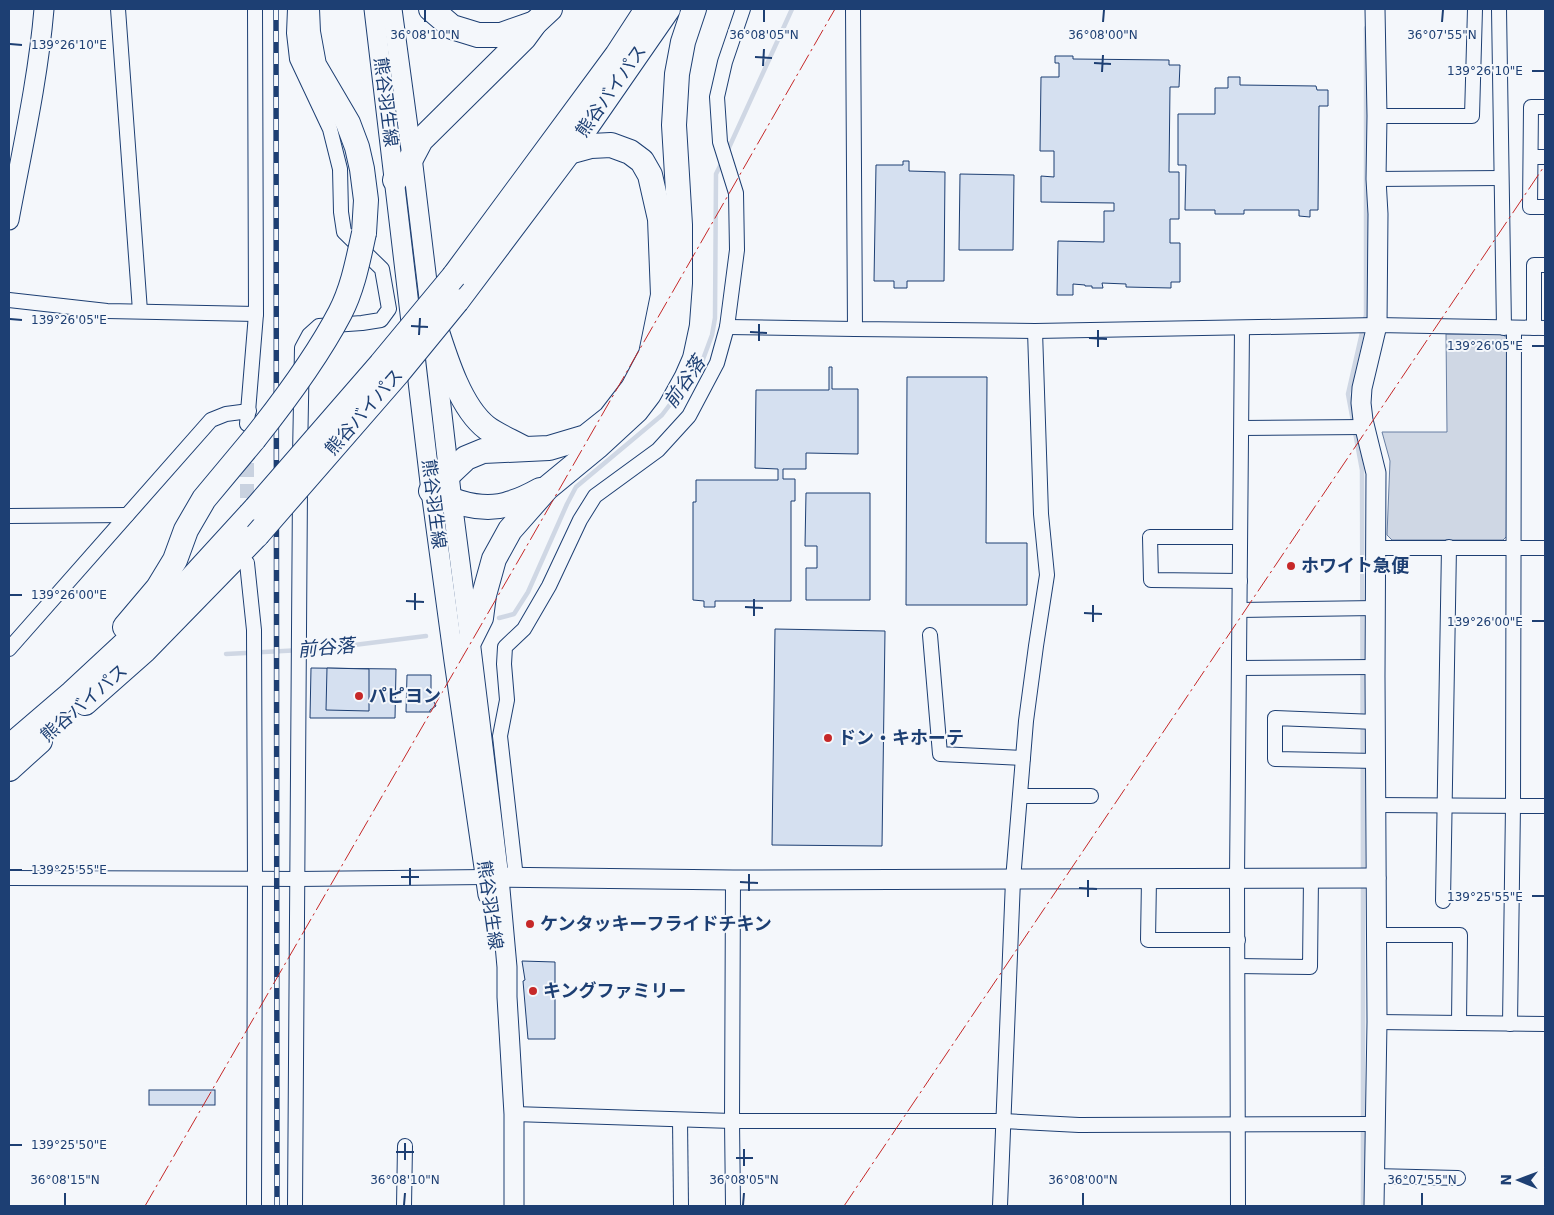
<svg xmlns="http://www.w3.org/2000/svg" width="1554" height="1215" font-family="'DejaVu Sans','Noto Sans JP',sans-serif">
<rect width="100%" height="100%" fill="#f4f7fb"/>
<!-- water -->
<polygon fill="#cfd7e4" stroke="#687fa3" points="1446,334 1502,334 1507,338 1507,536 1503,540 1392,540 1387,535 1390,461 1382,432 1447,432"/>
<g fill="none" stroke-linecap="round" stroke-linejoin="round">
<!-- stream -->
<g stroke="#cfd7e4" stroke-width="4.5">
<polyline points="727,152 792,9"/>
<polyline points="499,618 514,614 528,592 567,504 576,487 662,415 702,362 712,335 715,318 716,174 722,162"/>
<polyline points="226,654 322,649 426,636"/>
<polyline points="1363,874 1362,470 1348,394 1366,315 1366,28"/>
<polyline points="1363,1206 1363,882"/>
</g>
</g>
<!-- building -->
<g fill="#d5e0f0" stroke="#1d3f73">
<polygon points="1055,56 1073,56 1073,59 1169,60 1169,65 1180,65 1179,87 1170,87 1169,172 1179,172 1179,219 1170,219 1170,243 1180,243 1180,282 1171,282 1171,288 1126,287 1126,284 1102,283 1103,288 1092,288 1092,286 1085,286 1085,285 1073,284 1073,295 1057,295 1058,241 1104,242 1104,211 1114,211 1114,203 1041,202 1041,176 1054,177 1054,151 1040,151 1041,77 1059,77 1059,63 1055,63"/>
<polygon points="1228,77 1240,77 1240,85 1316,86 1317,90 1328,90 1328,106 1319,106 1318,210 1310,210 1310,217 1299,216 1299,210 1244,210 1244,214 1215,214 1215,210 1185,210 1186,165 1178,165 1178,114 1215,114 1215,88 1228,88"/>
<polygon points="903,161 909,161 909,171 945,172 944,281 907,281 907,288 894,288 894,281 874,281 876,165 903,165"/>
<polygon points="960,174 1014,175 1013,250 959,250"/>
<polygon points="829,367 832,367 832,389 858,389 858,454 806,453 806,469 783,469 783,479 795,479 795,501 791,501 791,601 715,601 715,607 704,607 704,601 693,600 693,502 696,502 696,480 778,480 778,469 755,468 756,390 829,390"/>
<polygon points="907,377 987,377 986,543 1027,543 1027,605 906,605"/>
<polygon points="806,493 870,493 870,600 806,600 806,568 817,568 817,546 805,546"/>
<polygon points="775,629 885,631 882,846 772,845"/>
<polygon points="311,668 396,669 395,718 310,718"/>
<polygon points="327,668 369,669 369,711 326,710"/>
<polygon points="407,675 431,675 431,696 436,706 430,710 430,712 406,712"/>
<polygon points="522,961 555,962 555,1039 528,1039 523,981 525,980"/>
<rect x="149" y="1090" width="66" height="15"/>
</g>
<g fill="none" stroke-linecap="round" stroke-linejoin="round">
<!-- street-tunnel -->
<polyline stroke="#c9d2e0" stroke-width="14" stroke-dasharray="14 7" stroke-linecap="butt" points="247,519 247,448"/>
<!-- street casing -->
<g stroke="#1d3f73" stroke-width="16">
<g id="street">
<polyline points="118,9 140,311"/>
<polyline points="295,9 294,33 297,59 330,129 340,169 341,212 344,232 382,269 389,309 381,320 362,323 319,326 309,335 302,348 300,456"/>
<polyline points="853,9 855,329 1035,331 1377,325 1545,328"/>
<polyline points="1499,9 1504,328"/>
<polyline points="1545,107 1531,107 1530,207 1545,207"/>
<polyline points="1377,116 1472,116 1475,9"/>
<polyline points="1531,157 1545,157"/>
<polyline points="1376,179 1501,178"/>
<polyline points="9,300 107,311 256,314"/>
<polyline points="727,327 855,329"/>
<polyline points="1534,328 1534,265 1545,265"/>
<polyline points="247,424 256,314 255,9"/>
<polyline points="1242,428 1365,427"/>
<polyline points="9,516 127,515"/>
<polyline points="1376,548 1545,548"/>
<polyline points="247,563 254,630 255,879 254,1206"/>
<polyline points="1240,581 1151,580 1150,537 1240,537"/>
<polyline points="1240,610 1376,608"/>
<polyline points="930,635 940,754 1023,758"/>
<polyline points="9,649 211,420 226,414 249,411"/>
<polyline points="1239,668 1375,667"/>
<polyline points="1376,722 1275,718 1275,759 1376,761"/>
<polyline points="1020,796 1091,796"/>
<polyline points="1376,805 1545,806"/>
<polyline points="9,878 297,879 486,877"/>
<polyline points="516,878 500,736 507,700 504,664 505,647 524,629 549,586 580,520 595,496 658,450 689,416 717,363 727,327 737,250 736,193 720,142 717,97 725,62 743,9"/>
<polyline points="1149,879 1148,940 1238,940"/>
<polyline points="1443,901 1449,547"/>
<polyline points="1376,935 1460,935 1459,1023"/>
<polyline points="1238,966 1310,967 1311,878"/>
<polyline points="1377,1022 1545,1024"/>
<polyline points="1510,1024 1513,806 1514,328"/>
<polyline points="514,1114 732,1121 1003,1121 1079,1125 1375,1124"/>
<polyline points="680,1120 681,1206"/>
<polyline points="1374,1176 1458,1178"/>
<polyline points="295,1206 300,487"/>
<polyline points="404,1206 405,1146"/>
<polyline points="733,1206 732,1121 733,880"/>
<polyline points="1000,1206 1013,880 1026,721 1036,646 1047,575 1041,514 1035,331"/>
<polyline points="1238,1206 1237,878 1242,328"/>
</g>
</g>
<!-- secondary casing -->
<g stroke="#1d3f73" stroke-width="21">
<g id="secondary">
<polyline points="374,9 431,491 454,661 488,895"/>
<polyline points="392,9 412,157 431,315"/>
<path d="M9 220C22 150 38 80 44 9"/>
<polyline points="434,345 452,501 470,640 499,878 507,967 507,997 514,1114 514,1206"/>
<polyline points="487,877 733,880 1376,878"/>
<polyline points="1374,1206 1377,1022 1375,677 1376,473 1363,420 1361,403 1362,388 1377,325 1378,214 1376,179 1377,116 1375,9"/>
</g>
</g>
<!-- highway casing -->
<g stroke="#1d3f73" stroke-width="26">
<g id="highway">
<polyline points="307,9 308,32 314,65 348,123 357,147 362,169 366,200 364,233"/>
<polyline points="431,9 452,27 478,35 501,35 535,23"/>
<polyline points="395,180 412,157 421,140 524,38 535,23 550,9"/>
<polyline points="454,276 617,55 647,9"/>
<polyline points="457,301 569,152 668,9"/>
<path d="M430 310C442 346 457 405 487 428 498 436 513 442 525 449"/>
<path d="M540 490C531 495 521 500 511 503 485 513 455 503 431 491L466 458 483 451 549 448 586 437 610 418 633 388 651 354 663 295 660 219 650 175 642 161 630 152 611 145 591 146 569 152"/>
<polyline points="125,627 158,588 175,560 186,530 204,499 254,439"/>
<polyline points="470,640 481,618 484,595 494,559 510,530 547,488 598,446 636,411 649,394 664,367 671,351 677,323 680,283 680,225 674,125 677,74 683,42 694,9"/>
<polyline points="85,703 145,650 257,535"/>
<polyline points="9,747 72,693 170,602 256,508"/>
<polyline points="9,769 40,741"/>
</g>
</g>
<!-- street -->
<use href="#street" stroke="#f4f7fb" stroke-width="14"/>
<!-- secondary -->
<use href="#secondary" stroke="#f4f7fb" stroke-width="19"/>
<!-- highway -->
<use href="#highway" stroke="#f4f7fb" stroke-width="24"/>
<!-- rail casing -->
<g stroke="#1d3f73" stroke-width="5.5">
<polyline id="rail" points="276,9 277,1206"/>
</g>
<!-- rail -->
<use href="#rail" stroke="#f4f7fb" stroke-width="4" stroke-dasharray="11" stroke-linecap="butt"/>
<!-- highway-bridge casing -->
<g stroke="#1d3f73" stroke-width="26" stroke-linecap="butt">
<g id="highway-bridge">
<path d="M254 439C285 400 317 357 340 313 353 288 358 260 364 233"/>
<polyline points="256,508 381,364 454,276"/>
<polyline points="257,535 398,373 457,301"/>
</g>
</g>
<!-- highway-bridge -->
<use href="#highway-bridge" stroke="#f4f7fb" stroke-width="24"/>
<!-- power -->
<g stroke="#c62828" stroke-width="1" stroke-dasharray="18 4 2.5 4" stroke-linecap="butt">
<polyline points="145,1206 521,556 835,9"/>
<polyline points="844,1206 1545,165"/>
</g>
</g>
<!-- ticks -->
<path fill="none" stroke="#1d3f73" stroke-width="2" d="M425 22V10M764 22V10M1103 22 1104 10M1442 22 1443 10M10 44 22 45M755 57 772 58M1094 63 1111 64M763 66 764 49M1532 71H1544M1102 72 1103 55M10 319 22 320M411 326 428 327M750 332 767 333M419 335 420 318M1089 338 1107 339M759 341V324M1532 346H1544M1098 347V330M10 595H22M406 601 424 602M745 607 763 608M415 610V593M1084 613 1102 614M754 616V599M1532 621H1544M1093 622V605M10 870H22M401 877H419M740 882 758 883M410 885V868M1079 888 1097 889M749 891V874M1532 896H1544M1088 897V880M10 1145H22M396 1152H414M736 1158H753M405 1160V1143M744 1166V1149M65 1205V1193M404 1205 405 1193M743 1205 744 1193M1083 1205V1193M1422 1205V1193"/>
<!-- markers -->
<g fill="#c62828" stroke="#f4f7fb" stroke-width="2">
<circle cx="1291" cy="566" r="5"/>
<circle cx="359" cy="696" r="5"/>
<circle cx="828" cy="738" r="5"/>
<circle cx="530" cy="924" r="5"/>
<circle cx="533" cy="991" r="5"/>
</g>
<g text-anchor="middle" stroke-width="4" stroke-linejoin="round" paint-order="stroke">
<!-- street labels -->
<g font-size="18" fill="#1d3f73" stroke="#f4f7fb">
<text transform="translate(611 91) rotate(-55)" y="6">熊谷バイパス</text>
<text transform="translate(386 102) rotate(83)" y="6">熊谷羽生線</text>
<text transform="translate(364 412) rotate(-49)" y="6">熊谷バイパス</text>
<text transform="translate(434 504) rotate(83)" y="6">熊谷羽生線</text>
<text transform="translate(84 703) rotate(-41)" y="6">熊谷バイパス</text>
<text transform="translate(490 905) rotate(82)" y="6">熊谷羽生線</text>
</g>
<!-- poi labels -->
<g font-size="18" font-weight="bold" fill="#1d3f73" stroke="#f4f7fb" text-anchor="start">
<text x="1301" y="572">ホワイト急便</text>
<text x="369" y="702">パピヨン</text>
<text x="838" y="744">ドン・キホーテ</text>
<text x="540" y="930">ケンタッキーフライドチキン</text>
<text x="543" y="997">キングファミリー</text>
</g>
<!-- water labels -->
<g font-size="19" font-style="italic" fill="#1d3f73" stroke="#f4f7fb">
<text transform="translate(684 382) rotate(-56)" y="7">前谷落</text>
<text transform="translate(326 647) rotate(-5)" y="7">前谷落</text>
</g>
</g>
<g font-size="12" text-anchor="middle" fill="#1d3f73" stroke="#f4f7fb" stroke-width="4" stroke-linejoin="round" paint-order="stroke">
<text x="425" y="39">36°08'10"N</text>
<text x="764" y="39">36°08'05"N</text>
<text x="1103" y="39">36°08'00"N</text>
<text x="1442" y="39">36°07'55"N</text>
<text x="69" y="49">139°26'10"E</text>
<text x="1485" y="75">139°26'10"E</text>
<text x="69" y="324">139°26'05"E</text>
<text x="1485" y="350">139°26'05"E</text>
<text x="69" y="599">139°26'00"E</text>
<text x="1485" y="626">139°26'00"E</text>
<text x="69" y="874">139°25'55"E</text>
<text x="1485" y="901">139°25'55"E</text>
<text x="69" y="1149">139°25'50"E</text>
<text x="65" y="1184">36°08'15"N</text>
<text x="405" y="1184">36°08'10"N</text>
<text x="744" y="1184">36°08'05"N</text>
<text x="1083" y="1184">36°08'00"N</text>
<text x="1422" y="1184">36°07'55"N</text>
</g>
<!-- border -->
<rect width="1554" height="1215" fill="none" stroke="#1d3f73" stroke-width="20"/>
<!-- north arrow -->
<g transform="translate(1519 1180) rotate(271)" stroke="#f4f7fb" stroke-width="4" paint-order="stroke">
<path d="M0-4L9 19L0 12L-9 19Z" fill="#1d3f73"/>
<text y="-8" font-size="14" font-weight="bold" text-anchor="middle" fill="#1d3f73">N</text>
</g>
</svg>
